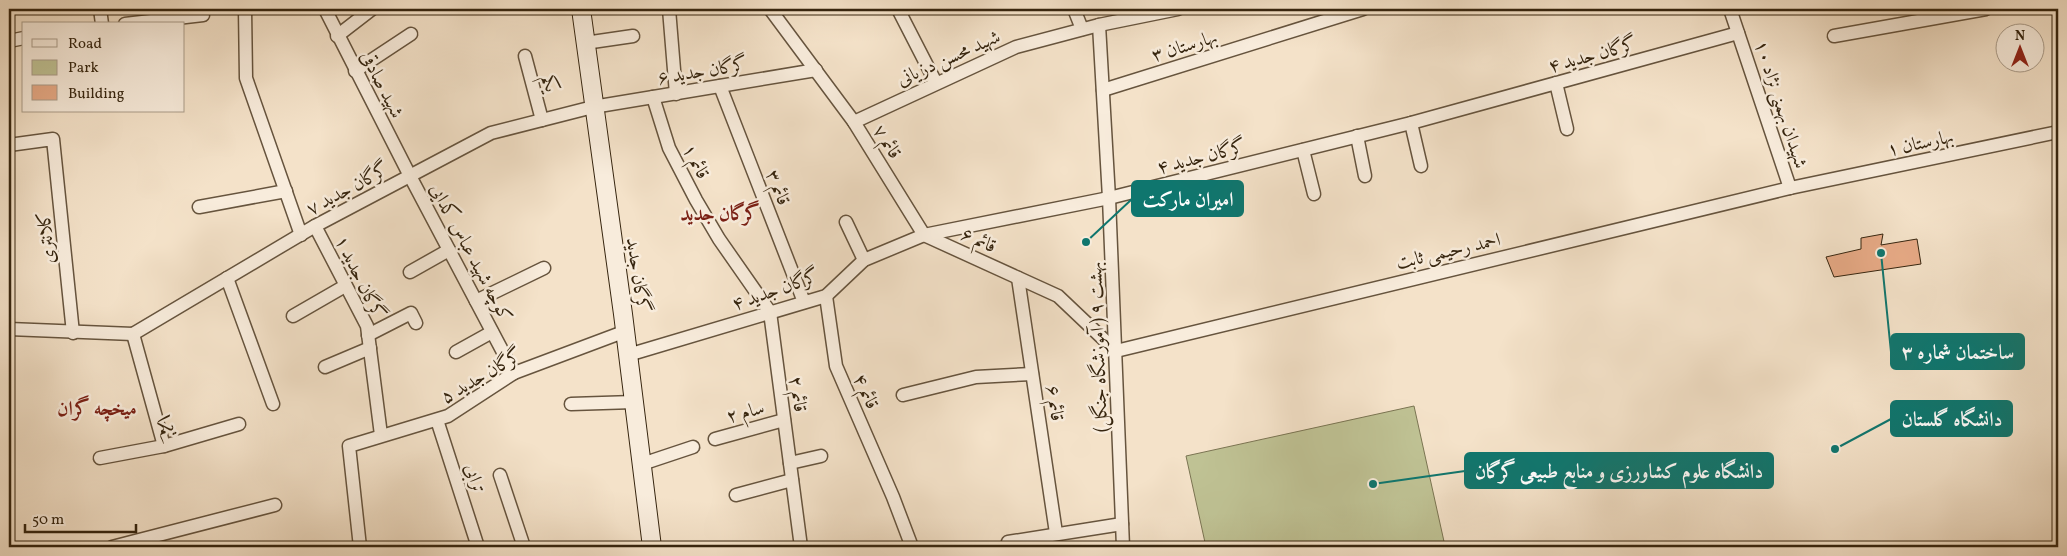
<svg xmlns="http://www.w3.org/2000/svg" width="2067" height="556" font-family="Vollkorn,Amiri,serif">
<rect width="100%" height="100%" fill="#f4e2c9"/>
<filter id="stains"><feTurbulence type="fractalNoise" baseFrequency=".004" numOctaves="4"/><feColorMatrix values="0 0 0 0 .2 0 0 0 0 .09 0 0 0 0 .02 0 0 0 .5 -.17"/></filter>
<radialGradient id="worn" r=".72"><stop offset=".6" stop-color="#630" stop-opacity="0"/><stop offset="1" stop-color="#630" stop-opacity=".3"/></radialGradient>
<!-- green -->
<polygon fill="#bfc294" stroke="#7a7452" points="1414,406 1445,546 1206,547 1186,456"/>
<!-- building -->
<polygon fill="#e7aa86" stroke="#36250f" points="1883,234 1881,245 1917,239 1921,264 1834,277 1826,257 1861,249 1861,238"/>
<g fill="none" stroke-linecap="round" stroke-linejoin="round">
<!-- minor casing -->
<g stroke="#66543e" stroke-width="15">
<g id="minor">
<polyline points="100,9 102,24"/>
<polyline points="245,9 246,78 301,235"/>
<polyline points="325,9 410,176 514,373"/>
<polyline points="669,9 676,94"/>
<polyline points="770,9 854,122 924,235"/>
<polyline points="898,9 936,83"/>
<polyline points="1074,9 1082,29"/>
<polyline points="1730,9 1790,188"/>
<polyline points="125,24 203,15"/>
<polyline points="1099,25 1109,198 1123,547"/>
<polyline points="337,36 372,9"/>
<polyline points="1834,36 1986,9"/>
<polyline points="9,41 24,38"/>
<polyline points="585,43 633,36"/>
<polyline points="525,56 542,120"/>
<polyline points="355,71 411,34"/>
<polyline points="1556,83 1567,129"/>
<polyline points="720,86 804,302"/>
<polyline points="1103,90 1363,9"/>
<polyline points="653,97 669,148 696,200 719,239 770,312 801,547"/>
<polyline points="854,122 1016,47 1099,25 1178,9"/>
<polyline points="1411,123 1421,166"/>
<polyline points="1357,136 1365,176"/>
<polyline points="9,145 53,139 73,333"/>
<polyline points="1303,150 1314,194"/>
<polyline points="199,207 286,191"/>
<polyline points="846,222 864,260"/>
<polyline points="315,226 367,326 381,435"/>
<polyline points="924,235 1058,296 1116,351 1790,188 2058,132"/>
<polyline points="410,272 449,250"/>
<polyline points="227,278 273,404"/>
<polyline points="1018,278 1056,533"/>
<polyline points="826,296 836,366 893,497 912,547"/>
<polyline points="476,301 544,268"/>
<polyline points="293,316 345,286"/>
<polyline points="9,329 133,334"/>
<polyline points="133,334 315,226 491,133 593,107 816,70"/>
<polyline points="133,334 164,446"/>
<polyline points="368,335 411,313 416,323"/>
<polyline points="456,352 492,332"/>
<polyline points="628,355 826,296 864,260 924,235 1109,198 1411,123 1738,33"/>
<polyline points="325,367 370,348"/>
<polyline points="903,395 976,377 1032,374"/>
<polyline points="571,404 634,402"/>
<polyline points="437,420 478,547"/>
<polyline points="715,439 784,420"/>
<polyline points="100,458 164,446 239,424"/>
<polyline points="790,463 821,456"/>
<polyline points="642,464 693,447"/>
<polyline points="500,475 524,547"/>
<polyline points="736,495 792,480"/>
<polyline points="1008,542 1122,524"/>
<polyline points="112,547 275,505"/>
<polyline points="360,547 349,446 448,416 514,373 626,331"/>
</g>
</g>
<!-- secondary casing -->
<g stroke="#36250f" stroke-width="20">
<polyline id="secondary" points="581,9 623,314 652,547"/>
</g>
<!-- minor -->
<use href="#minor" stroke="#f8ecdc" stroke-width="12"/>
<!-- secondary -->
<use href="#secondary" stroke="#f8ecdc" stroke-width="18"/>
</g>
<g text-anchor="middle" stroke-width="5" stroke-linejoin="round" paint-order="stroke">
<!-- street labels -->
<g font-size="19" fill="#36250f" stroke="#f8ecdc">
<text transform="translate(1184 45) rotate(-17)" y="7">بهارستان ۳</text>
<text transform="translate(1592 54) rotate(-15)" y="7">گرگان جدید ۴</text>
<text transform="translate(948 57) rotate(-24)" y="7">شهید محسن دزیانی</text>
<text transform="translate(702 70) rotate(-9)" y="7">گرگان جدید ۶</text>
<text transform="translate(551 83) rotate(75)" y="7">یکم</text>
<text transform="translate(383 84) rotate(63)" y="7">شهید صادقی</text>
<text transform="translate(1782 104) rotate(72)" y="7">۱۰ شهیدان بهمنی نژاد</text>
<text transform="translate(888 141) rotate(58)" y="7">۷ قائم</text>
<text transform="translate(1920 142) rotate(-12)" y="7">۱ بهارستان</text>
<text transform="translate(1201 156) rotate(-14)" y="7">گرگان جدید ۴</text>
<text transform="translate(697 161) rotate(63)" y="7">۱ قائم</text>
<text transform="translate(779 187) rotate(69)" y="7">۳ قائم</text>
<text transform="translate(347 188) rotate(-28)" y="7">گرگان جدید ۷</text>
<text transform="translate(45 238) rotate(-96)" y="7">کلانتری</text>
<text transform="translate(979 239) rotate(24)" y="7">۶ قائم</text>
<text transform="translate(1448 250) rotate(-13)" y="7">احمد رحیمی ثابت</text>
<text transform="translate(472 252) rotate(62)" y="7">کوچه شهید عباس کدایی</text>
<text transform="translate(639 275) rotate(82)" y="7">گرگان جدید</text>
<text transform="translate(361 277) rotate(64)" y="7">گرگان جدید ۱</text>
<text transform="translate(775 289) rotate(-19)" y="7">گرگان جدید ۴</text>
<text transform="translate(1097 347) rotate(-92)" y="7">بهشت ۹ ( آموزشگاه جنگل)</text>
<text transform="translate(481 375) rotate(-30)" y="7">گرگان جدید ۵</text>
<text transform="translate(867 391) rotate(66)" y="7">قائم ۴</text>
<text transform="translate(799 394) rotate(82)" y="7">۲ قائم</text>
<text transform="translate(1056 403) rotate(82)" y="7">قائم ۶</text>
<text transform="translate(745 411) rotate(-15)" y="7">۲ سام</text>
<text transform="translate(165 425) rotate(-15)" y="7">یکم</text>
<text transform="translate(476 478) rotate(72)" y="7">ترابی</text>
</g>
<!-- neighbourhood labels -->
<g font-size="20" font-weight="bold" fill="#7a1f14" stroke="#f8ecdc">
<text x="720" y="220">گرگان جدید</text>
<text x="97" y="415">میخچه گران</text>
</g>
</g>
<!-- callouts -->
<path fill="none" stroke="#0f766e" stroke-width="2" d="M1086 242L1132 199M1881 253L1891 352M1835 449L1891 419M1373 484L1465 471"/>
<g fill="#0f766e" stroke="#f8ecdc" stroke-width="2">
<circle cx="1086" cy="242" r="5"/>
<circle cx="1881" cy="253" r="5"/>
<circle cx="1835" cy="449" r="5"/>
<circle cx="1373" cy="484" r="5"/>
</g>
<g fill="#0f766e" stroke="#0f766e" stroke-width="2">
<rect x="1132" y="181" width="111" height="35" rx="5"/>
<rect x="1891" y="334" width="133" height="35" rx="5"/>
<rect x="1891" y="401" width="121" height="35" rx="5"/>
<rect x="1465" y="453" width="308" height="35" rx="5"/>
</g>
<g font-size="20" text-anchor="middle" font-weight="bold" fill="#fff">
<text x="1188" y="206">امیران مارکت</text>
<text x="1958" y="359">ساختمان شماره ۳</text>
<text x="1952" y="426">دانشگاه گلستان</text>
<text x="1619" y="478">دانشگاه علوم کشاورزی و منابع طبیعی گرگان</text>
</g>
<!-- margin -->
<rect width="2067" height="556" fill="none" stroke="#f4e2c9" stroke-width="30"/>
<rect x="10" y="10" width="2047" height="536" fill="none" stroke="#36250f" stroke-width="2.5"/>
<rect x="15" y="15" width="2037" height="526" fill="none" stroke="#36250f"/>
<!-- legend -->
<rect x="22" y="22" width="162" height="90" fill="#f8ecdc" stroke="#aa9c8a"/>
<rect x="32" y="39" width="25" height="8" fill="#f8ecdc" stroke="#aa9c8a"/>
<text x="68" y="48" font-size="15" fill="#36250f">Road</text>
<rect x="32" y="60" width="25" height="15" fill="#bfc294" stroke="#aa9c8a"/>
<text x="68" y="72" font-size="15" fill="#36250f">Park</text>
<rect x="32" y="85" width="25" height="15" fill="#e7aa86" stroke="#aa9c8a"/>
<text x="68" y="98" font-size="15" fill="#36250f">Building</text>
<!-- north arrow -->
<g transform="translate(2020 48)"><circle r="24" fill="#f8ecdc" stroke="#aa9c8a"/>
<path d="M0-4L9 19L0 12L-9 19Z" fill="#8f2418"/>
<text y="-8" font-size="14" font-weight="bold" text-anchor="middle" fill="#36250f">N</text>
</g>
<!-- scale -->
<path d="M25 524v8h111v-8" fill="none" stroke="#36250f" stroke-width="2.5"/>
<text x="32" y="524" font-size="15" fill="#36250f" stroke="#f8ecdc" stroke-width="4" paint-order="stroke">50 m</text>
<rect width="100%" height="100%" filter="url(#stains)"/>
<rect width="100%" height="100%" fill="url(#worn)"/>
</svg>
